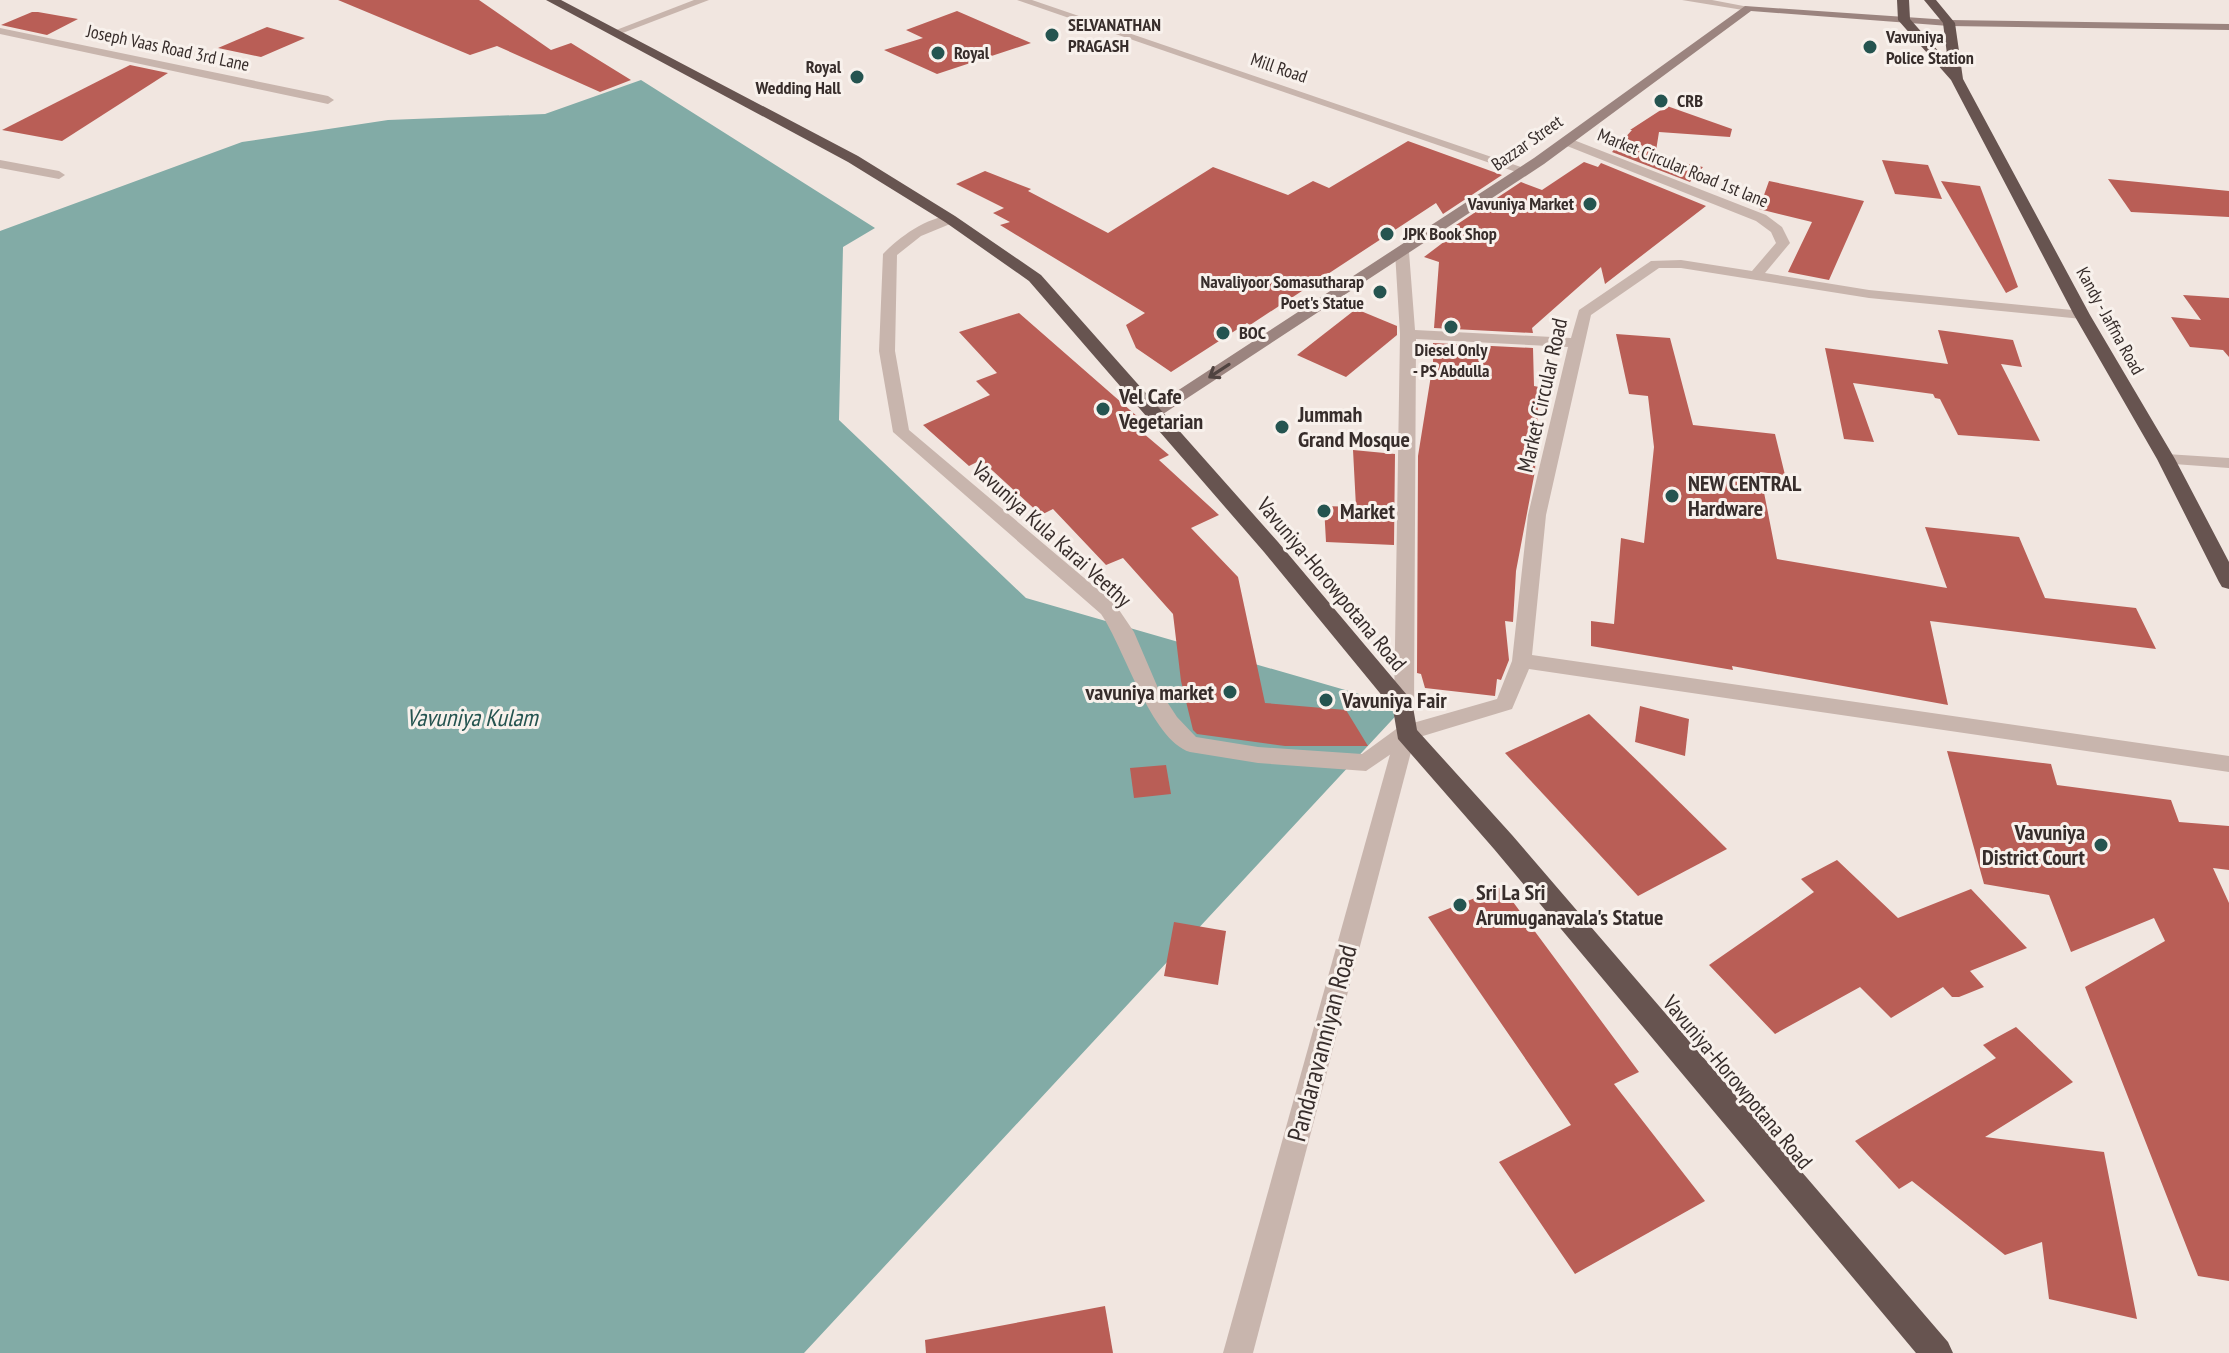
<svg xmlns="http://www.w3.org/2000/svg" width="2229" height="1353" font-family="'PT Sans Narrow',sans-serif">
<rect width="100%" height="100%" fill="#f1e6e0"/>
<!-- water -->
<polygon fill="#82aba6" points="641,80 875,228 843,247 839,420 1026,598 1404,707 804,1353 0,1353 0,231 242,142 388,120 545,114"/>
<!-- building -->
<g fill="#b95e56">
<polygon points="338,0 479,0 551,50 571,43 631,80 600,92 497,46 470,55"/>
<polygon points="957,11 1031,43 937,74 884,50 923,38 906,30"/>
<polygon points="32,12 38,12 78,19 47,35 1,25"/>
<polygon points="267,27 305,38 261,57 218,48"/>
<polygon points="130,65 168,73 62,141 2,130"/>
<polygon points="1667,106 1732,129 1730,137 1659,132 1655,157 1703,167 1690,182 1612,152 1632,130 1630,130"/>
<polygon points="1408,141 1502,175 1443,214 1436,203 1250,325 1247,323 1171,372 1136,348 1126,325 1145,313 1000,225 1010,222 993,213 1004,208 956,184 985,171 1031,189 1028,191 1108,233 1213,167 1288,195 1313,181 1329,188"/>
<polygon points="1882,160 1928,165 1942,199 1895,194"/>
<polygon points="1584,162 1598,167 1601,163 1706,206 1605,284 1601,267 1532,328 1533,333 1434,328 1439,262 1424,257 1457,232 1453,227 1521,182 1542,190"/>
<polygon points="2108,179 2229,191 2229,217 2131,212"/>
<polygon points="1769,181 1864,201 1829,280 1788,272 1812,222 1759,209"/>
<polygon points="1941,181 1980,186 2018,287 2006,293"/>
<polygon points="2183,295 2229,298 2229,357 2223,350 2190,347 2171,317 2201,320"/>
<polygon points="1356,309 1397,326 1397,335 1346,377 1297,355"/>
<polygon points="1019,313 1146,424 1137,428 1169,455 1159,460 1219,515 1191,528 1238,577 1265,703 1346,710 1368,746 1285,746 1197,734 1193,730 1181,681 1173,614 1123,558 1106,565 1053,509 1041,515 981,460 969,466 923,425 990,395 976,381 997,373 959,332"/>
<polygon points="1938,330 2013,340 2022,367 2001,364 2040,441 1958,435 1940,399 1935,398 1933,394 1853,383 1874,442 1844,439 1825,348 1948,364"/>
<polygon points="1616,334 1670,338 1693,425 1775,434 1785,475 1760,472 1777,559 1947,588 1925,527 2019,537 2045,598 2136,608 2156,649 1930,621 1948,705 1732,666 1733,670 1591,646 1591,621 1614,624 1621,538 1644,543 1654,447 1648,396 1629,394"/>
<polygon points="1433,343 1533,348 1534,386 1539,387 1535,471 1516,571 1513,622 1505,621 1509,660 1501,680 1497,679 1495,696 1425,688 1421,674 1417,673 1418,456 1433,363"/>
<polygon points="1353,450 1395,454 1394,545 1326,542 1324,506 1356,507"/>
<polygon points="1640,706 1689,719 1685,756 1635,742"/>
<polygon points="1589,714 1649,772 1727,849 1638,896 1505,753"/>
<polygon points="1947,751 2051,764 2057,785 2171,800 2179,822 2229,826 2229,870 2213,868 2229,903 2229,1281 2198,1276 2085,987 2165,941 2154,918 2071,952 2049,895 1984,884"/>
<polygon points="1166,765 1171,794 1134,798 1130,768"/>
<polygon points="1837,860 1898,918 1971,889 2027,948 1970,971 1984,987 1959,997 1952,997 1943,987 1891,1018 1860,987 1775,1034 1709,965 1814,892 1801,879"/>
<polygon points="1502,887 1639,1072 1614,1084 1705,1201 1575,1274 1499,1162 1571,1125 1428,917"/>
<polygon points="1174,922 1226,931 1218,985 1164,976"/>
<polygon points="2016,1027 2073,1082 1985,1137 2104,1152 2137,1319 2049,1299 2042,1242 2005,1255 1912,1181 1899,1189 1855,1141 1996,1058 1983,1045"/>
<polygon points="1105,1306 1113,1353 926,1353 925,1340"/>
</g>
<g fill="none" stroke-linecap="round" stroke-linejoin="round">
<!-- minor -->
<g fill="#c8b5ad" fill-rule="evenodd">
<polygon points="694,0 709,0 620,34 611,32"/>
<polygon points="1017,0 1032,0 1530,170 1519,173"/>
<polygon points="1682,0 1712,0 1754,8 1749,11"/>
<polygon points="0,28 328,96 334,100 328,104 0,34"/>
<path d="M1566 137 1766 215 1782 227 1790 243 1765 273 1869 290 2082 311 2089 315 2082 319 1869 298 1681 268H1659L1591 315 1546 515 1532 655 2229 756V772L1529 669 1512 709 1413 739 1366 771 1258 763 1190 752C1151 740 1124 647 1101 614L893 432 879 351 883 254C899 237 930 214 955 216V222L921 236 897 255 895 351 909 430 1115 604 1134 632 1158 688 1177 717 1196 737 1258 747 1362 754 1399 727 1497 699 1512 661 1528 515 1568 347 1416 339 1414 707 1411 712H1397L1394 707 1400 334 1395 252 1402 248 1409 252 1415 330 1571 338 1579 310 1651 261 1681 260 1752 271 1776 243 1771 232 1756 221 1562 144V138Z"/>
<polygon points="0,160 59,171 65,175 59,179 0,168"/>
<polygon points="2166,454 2229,458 2229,468 2160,463 2158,459"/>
</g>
<!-- tertiary -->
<polygon fill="#c8b5ad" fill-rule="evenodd" points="1406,725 1413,727 1416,733 1253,1353 1223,1353 1396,733 1399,727"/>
<!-- secondary -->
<polygon fill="#9b847f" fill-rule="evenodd" points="1745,6 1949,20 2229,24 2229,30 1949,26 1751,11 1544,164 1160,416 1148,416 1148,410 1534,158"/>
<!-- trunk -->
<g fill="#675450" fill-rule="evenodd">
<polygon points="546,0 561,0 858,156 955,216 1041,275 1278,542 1412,701 1417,730 1512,835 1948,1342 1953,1353 1916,1353 1494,849 1398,739 1393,709 1264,552 1029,281 945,222 848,162"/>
<polygon points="1897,0 1909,0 1910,19 1948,62 1943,23 1924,0 1936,0 1955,23 1963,79 2090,315 2175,459 2229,562 2229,589 2222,587 2219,582 2157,459 2074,315 1951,80 1898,20"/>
</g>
</g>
<!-- one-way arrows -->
<defs><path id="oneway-shaft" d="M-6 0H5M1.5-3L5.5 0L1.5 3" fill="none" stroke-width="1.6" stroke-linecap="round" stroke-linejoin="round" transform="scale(2)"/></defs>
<use stroke="#504340" href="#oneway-shaft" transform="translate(1219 371) rotate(147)"/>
<!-- markers -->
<g fill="#255450" stroke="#f8f1ec" stroke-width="3">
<circle cx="1052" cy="35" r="8"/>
<circle cx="1870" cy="47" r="8"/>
<circle cx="938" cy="53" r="8"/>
<circle cx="857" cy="77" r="8"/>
<circle cx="1661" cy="101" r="8"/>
<circle cx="1590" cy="204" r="8"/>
<circle cx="1387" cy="234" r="8"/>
<circle cx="1380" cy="292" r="8"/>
<circle cx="1451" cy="327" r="8"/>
<circle cx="1223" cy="333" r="8"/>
<circle cx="1103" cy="409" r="8"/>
<circle cx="1282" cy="427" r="8"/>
<circle cx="1672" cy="496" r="8"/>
<circle cx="1324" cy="511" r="8"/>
<circle cx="1230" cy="692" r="8"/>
<circle cx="1326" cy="700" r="8"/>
<circle cx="2101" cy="845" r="8"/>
<circle cx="1460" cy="905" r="8"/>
</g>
<g text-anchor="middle" stroke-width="6" stroke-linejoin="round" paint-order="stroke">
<!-- far-poi labels -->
<g font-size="18" font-weight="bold" fill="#372d2b" stroke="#f8f1ec" text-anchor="start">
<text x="1068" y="31">SELVANATHAN<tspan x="1068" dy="21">PRAGASH</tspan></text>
<text x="1886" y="43">Vavuniya<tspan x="1886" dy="21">Police Station</tspan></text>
<text x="954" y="59">Royal</text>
<text x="841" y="73" text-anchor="end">Royal<tspan x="841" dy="21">Wedding Hall</tspan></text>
<text x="1677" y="107">CRB</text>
<text x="1574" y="210" text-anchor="end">Vavuniya Market</text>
<text x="1403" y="240">JPK Book Shop</text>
<text x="1364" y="288" text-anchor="end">Navaliyoor Somasutharap<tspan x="1364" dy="21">Poet's Statue</tspan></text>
<text x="1239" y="339">BOC</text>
<text x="1451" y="356" text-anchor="middle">Diesel Only<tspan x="1451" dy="21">- PS Abdulla</tspan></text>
</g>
<!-- far-street labels -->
<g font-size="18" fill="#372d2b" stroke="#f8f1ec">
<text transform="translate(168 48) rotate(12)" y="6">Joseph Vaas Road 3rd Lane</text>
<text transform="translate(1279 68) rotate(19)" y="6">Mill Road</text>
<text transform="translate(1527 143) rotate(-35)" y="6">Bazzar Street</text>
<text transform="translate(1683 168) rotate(22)" y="6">Market Circular Road 1st lane</text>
<text transform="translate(2110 321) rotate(61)" y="6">Kandy - Jaffna Road</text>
</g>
<!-- street labels -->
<g font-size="22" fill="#372d2b" stroke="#f8f1ec">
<text transform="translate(1542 395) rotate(-77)" y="8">Market Circular Road</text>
<text transform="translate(1052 534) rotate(42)" y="8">Vavuniya Kula Karai Veethy</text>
<text transform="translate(1332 584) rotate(50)" y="8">Vavuniya-Horowpotana Road</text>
<text transform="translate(1738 1082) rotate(50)" y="8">Vavuniya-Horowpotana Road</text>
</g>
<!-- poi labels -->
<g font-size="22" font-weight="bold" fill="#372d2b" stroke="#f8f1ec" text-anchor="start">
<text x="1119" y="404">Vel Cafe<tspan x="1119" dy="25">Vegetarian</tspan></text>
<text x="1298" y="422">Jummah<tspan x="1298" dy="25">Grand Mosque</tspan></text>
<text x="1688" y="491">NEW CENTRAL<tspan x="1688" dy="25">Hardware</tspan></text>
<text x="1340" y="519">Market</text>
<text x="1214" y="700" text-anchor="end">vavuniya market</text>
<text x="1342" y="708">Vavuniya Fair</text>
<text x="2085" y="840" text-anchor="end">Vavuniya<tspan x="2085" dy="25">District Court</tspan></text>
<text x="1476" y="900">Sri La Sri<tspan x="1476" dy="25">Arumuganavala's Statue</tspan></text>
</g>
<!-- water labels -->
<g font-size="24" font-style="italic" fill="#255450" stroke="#f8f1ec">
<text x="472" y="726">Vavuniya Kulam</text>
</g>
<!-- near-street labels -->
<g font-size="26" fill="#372d2b" stroke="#f8f1ec">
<text transform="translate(1322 1043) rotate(-75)" y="9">Pandaravanniyan Road</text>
</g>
</g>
</svg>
